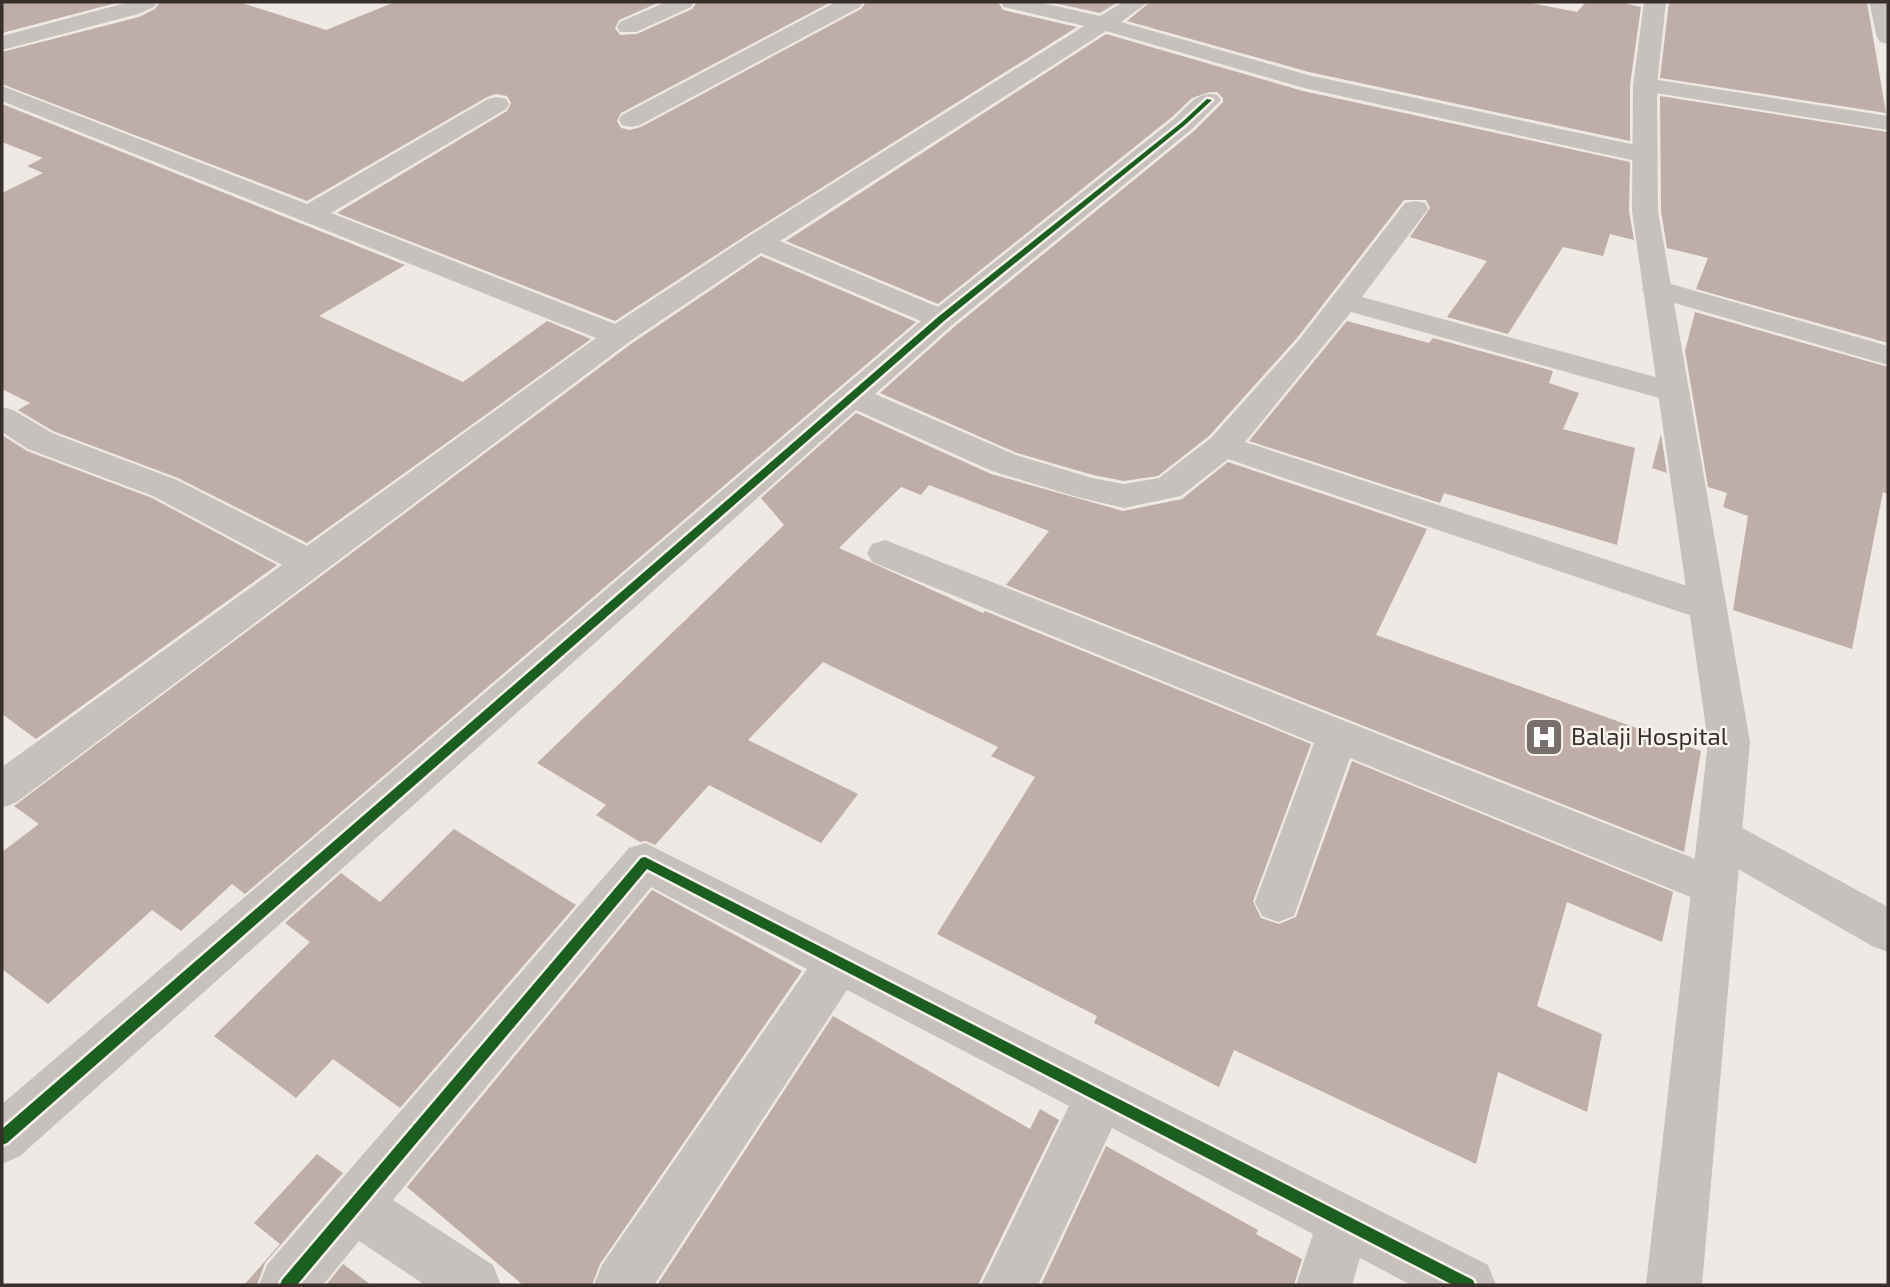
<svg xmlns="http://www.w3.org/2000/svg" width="1890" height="1287" font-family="'Exo 2',sans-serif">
<rect width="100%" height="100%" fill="#eee9e4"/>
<!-- building -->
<g fill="#bfada8">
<polygon points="2,2 120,2 2,33"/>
<polygon points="160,2 239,2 326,30 395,2 660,2 619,20 615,28 620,35 637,34 692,9 697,2 831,2 621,113 617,121 621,128 630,130 641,127 861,9 866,2 998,2 1003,10 1077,27 748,234 615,321 337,213 507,111 511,103 507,96 496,94 487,97 307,201 2,84 2,52 139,17 155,9"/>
<polygon points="1049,2 1118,2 1100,13"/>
<polygon points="1150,2 1526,2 1577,12 1586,2 1619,2 1641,7 1630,85 1630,141 1309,72 1127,21"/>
<polygon points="1669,2 1867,2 1886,113 1660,78"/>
<polygon points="1106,34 1303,91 1630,162 1629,211 1634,240 1610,234 1603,256 1563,247 1508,334 1447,317 1487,261 1410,237 1430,208 1426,200 1404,200 1297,338 1209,436 1158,476 1124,481 1093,475 1017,453 880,393 954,327 1194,131 1223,102 1223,98 1217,92 1210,92 1192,98 1172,117 938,304 786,241"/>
<polygon points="1660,96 1888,132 1888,343 1696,289 1708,258 1667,248 1661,211"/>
<polygon points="2,104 405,265 319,316 463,382 547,321 591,339 307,543 178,478 53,431 18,410 30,403 2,389 2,193 43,173 27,166 43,158 2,142"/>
<polygon points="761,256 916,322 245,894 232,884 181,931 152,910 48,1004 2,969 2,852 39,824 14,806 631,344"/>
<polygon points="1695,312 1888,367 1888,494 1883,492 1852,649 1733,610 1748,516 1723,507 1727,493 1708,487 1685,351"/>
<polygon points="1347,321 1429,343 1433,338 1553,371 1549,383 1579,393 1563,429 1635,448 1617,545 1444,493 1440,503 1249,441"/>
<polygon points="856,413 991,474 1123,511 1182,499 1228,462 1427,529 1376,635 1701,751 1684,852 1006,585 1049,531 929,485 921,495 901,487 839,548 983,613 985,611 1311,744 1253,901 1261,918 1279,924 1296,917 1352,761 1673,892 1662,942 1567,902 1537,1006 1602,1034 1587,1112 1498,1072 1476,1164 1234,1050 1219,1087 1094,1023 1097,1016 937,934 1035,777 991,756 998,747 823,662 748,740 858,794 821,843 709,785 655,845 646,841 640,842 596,815 606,805 537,763 784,525 761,498"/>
<polygon points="1661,434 1667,473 1652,468"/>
<polygon points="2,435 27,451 152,498 277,565 36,739 2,714"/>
<polygon points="454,829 576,905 400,1108 333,1059 296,1098 214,1036 310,942 285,923 341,873 380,902"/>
<polygon points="652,890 802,971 600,1264 592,1285 523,1285 407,1187"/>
<polygon points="833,1016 1030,1129 1040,1109 1059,1120 978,1285 657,1285"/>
<polygon points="1106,1146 1258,1230 1256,1234 1302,1259 1294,1285 1041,1285"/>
<polygon points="317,1154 343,1173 265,1263 257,1285 244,1285 280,1244 254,1223"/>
<polygon points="343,1264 371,1285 326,1285"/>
</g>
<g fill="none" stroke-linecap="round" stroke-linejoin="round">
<!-- minor -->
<g fill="#c7c1bd" fill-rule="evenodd">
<polygon points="129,2 157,2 154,7 138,14 2,50 2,36"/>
<polygon points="666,2 694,2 691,7 636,32 620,32 617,27 620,22"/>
<polygon points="836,2 863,2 860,7 640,125 631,127 622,125 619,120 622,115"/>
<path d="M1001 2H1038L1100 16 1123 2H1148L1121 22 1308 75 1645 147 1654 150 1658 155 1654 160 1645 163 1304 88 1106 31 780 241 938 307 1174 119C1187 107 1198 90 1217 95L1221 100 1192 129 952 325 875 394 1016 455 1092 478 1124 484 1159 478 1211 438 1299 340 1405 203 1415 201 1425 203 1428 209 1362 297 1685 385 1690 392 1685 399 1674 402 1663 399 1351 312 1245 442 1721 597 1727 607 1721 617 1708 621 1695 617 1228 459 1181 496 1124 508 1077 497 992 471 856 410 20 1156 2 1164V1104L921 321 761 253 629 342 17 802 2 808V767L282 565 153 496 28 449 2 432V407L13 410 52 433 177 480 307 546 596 338 2 101V86L307 204 488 99 497 97 506 99 509 104 506 109 331 213 615 324 749 236 1084 26 1004 7Z"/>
<polygon points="1869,2 1888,2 1888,44 1880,42 1877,37"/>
<polygon points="1645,78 1888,116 1888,130 1637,90 1633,85 1637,80"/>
<polygon points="1657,280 1888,346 1888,365 1647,295 1642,289 1647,283"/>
<polygon points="885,540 1731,873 1737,887 1731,901 1715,907 1350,758 1294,916 1278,922 1262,916 1255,902 1314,743 872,562 867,553 872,544"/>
<polygon points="1720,818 1735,824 1888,907 1888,952 1872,946 1705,850 1698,837 1705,824"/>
<polygon points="645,843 1488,1265 1496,1285 1411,1285 1360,1258 1352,1285 1296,1285 1313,1234 1112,1128 1038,1285 981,1285 1069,1106 847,990 654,1285 594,1285 602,1265 807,969 651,887 393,1200 493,1265 501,1285 425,1285 359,1241 323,1285 259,1285 267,1265 629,848"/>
</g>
<!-- tertiary -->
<polygon fill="#c7c1bd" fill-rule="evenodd" points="1644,2 1666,2 1657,85 1658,211 1750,742 1702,1285 1646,1285 1708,742 1632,211 1633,85"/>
<!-- cycleway casing -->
<g stroke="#f9f3ed" stroke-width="5">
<g id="cycleway">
<polygon points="1207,99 1212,100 1185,125 944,321 7,1143 2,1145 2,1129 938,317 1181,123"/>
<polygon points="645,857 1473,1280 1475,1285 1453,1285 647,869 297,1285 280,1285 282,1280 641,858"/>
</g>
</g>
<!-- cycleway -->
<use href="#cycleway" fill="#1b5e20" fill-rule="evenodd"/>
</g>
<!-- icons -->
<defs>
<g id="hospital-square" transform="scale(2.0125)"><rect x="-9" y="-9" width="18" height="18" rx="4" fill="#786f6c" stroke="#f9f3ed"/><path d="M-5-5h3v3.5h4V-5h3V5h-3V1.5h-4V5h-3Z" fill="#fff"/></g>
</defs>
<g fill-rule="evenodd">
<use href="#hospital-square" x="1544" y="737"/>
</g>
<g text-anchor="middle" stroke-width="5" stroke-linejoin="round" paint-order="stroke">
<!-- poi labels -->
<g font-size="24" fill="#382e2b" stroke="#f9f3ed" text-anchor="start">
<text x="1571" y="745">Balaji Hospital</text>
</g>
</g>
<!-- border -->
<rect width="1890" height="1287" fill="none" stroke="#382e2b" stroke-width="7"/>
</svg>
